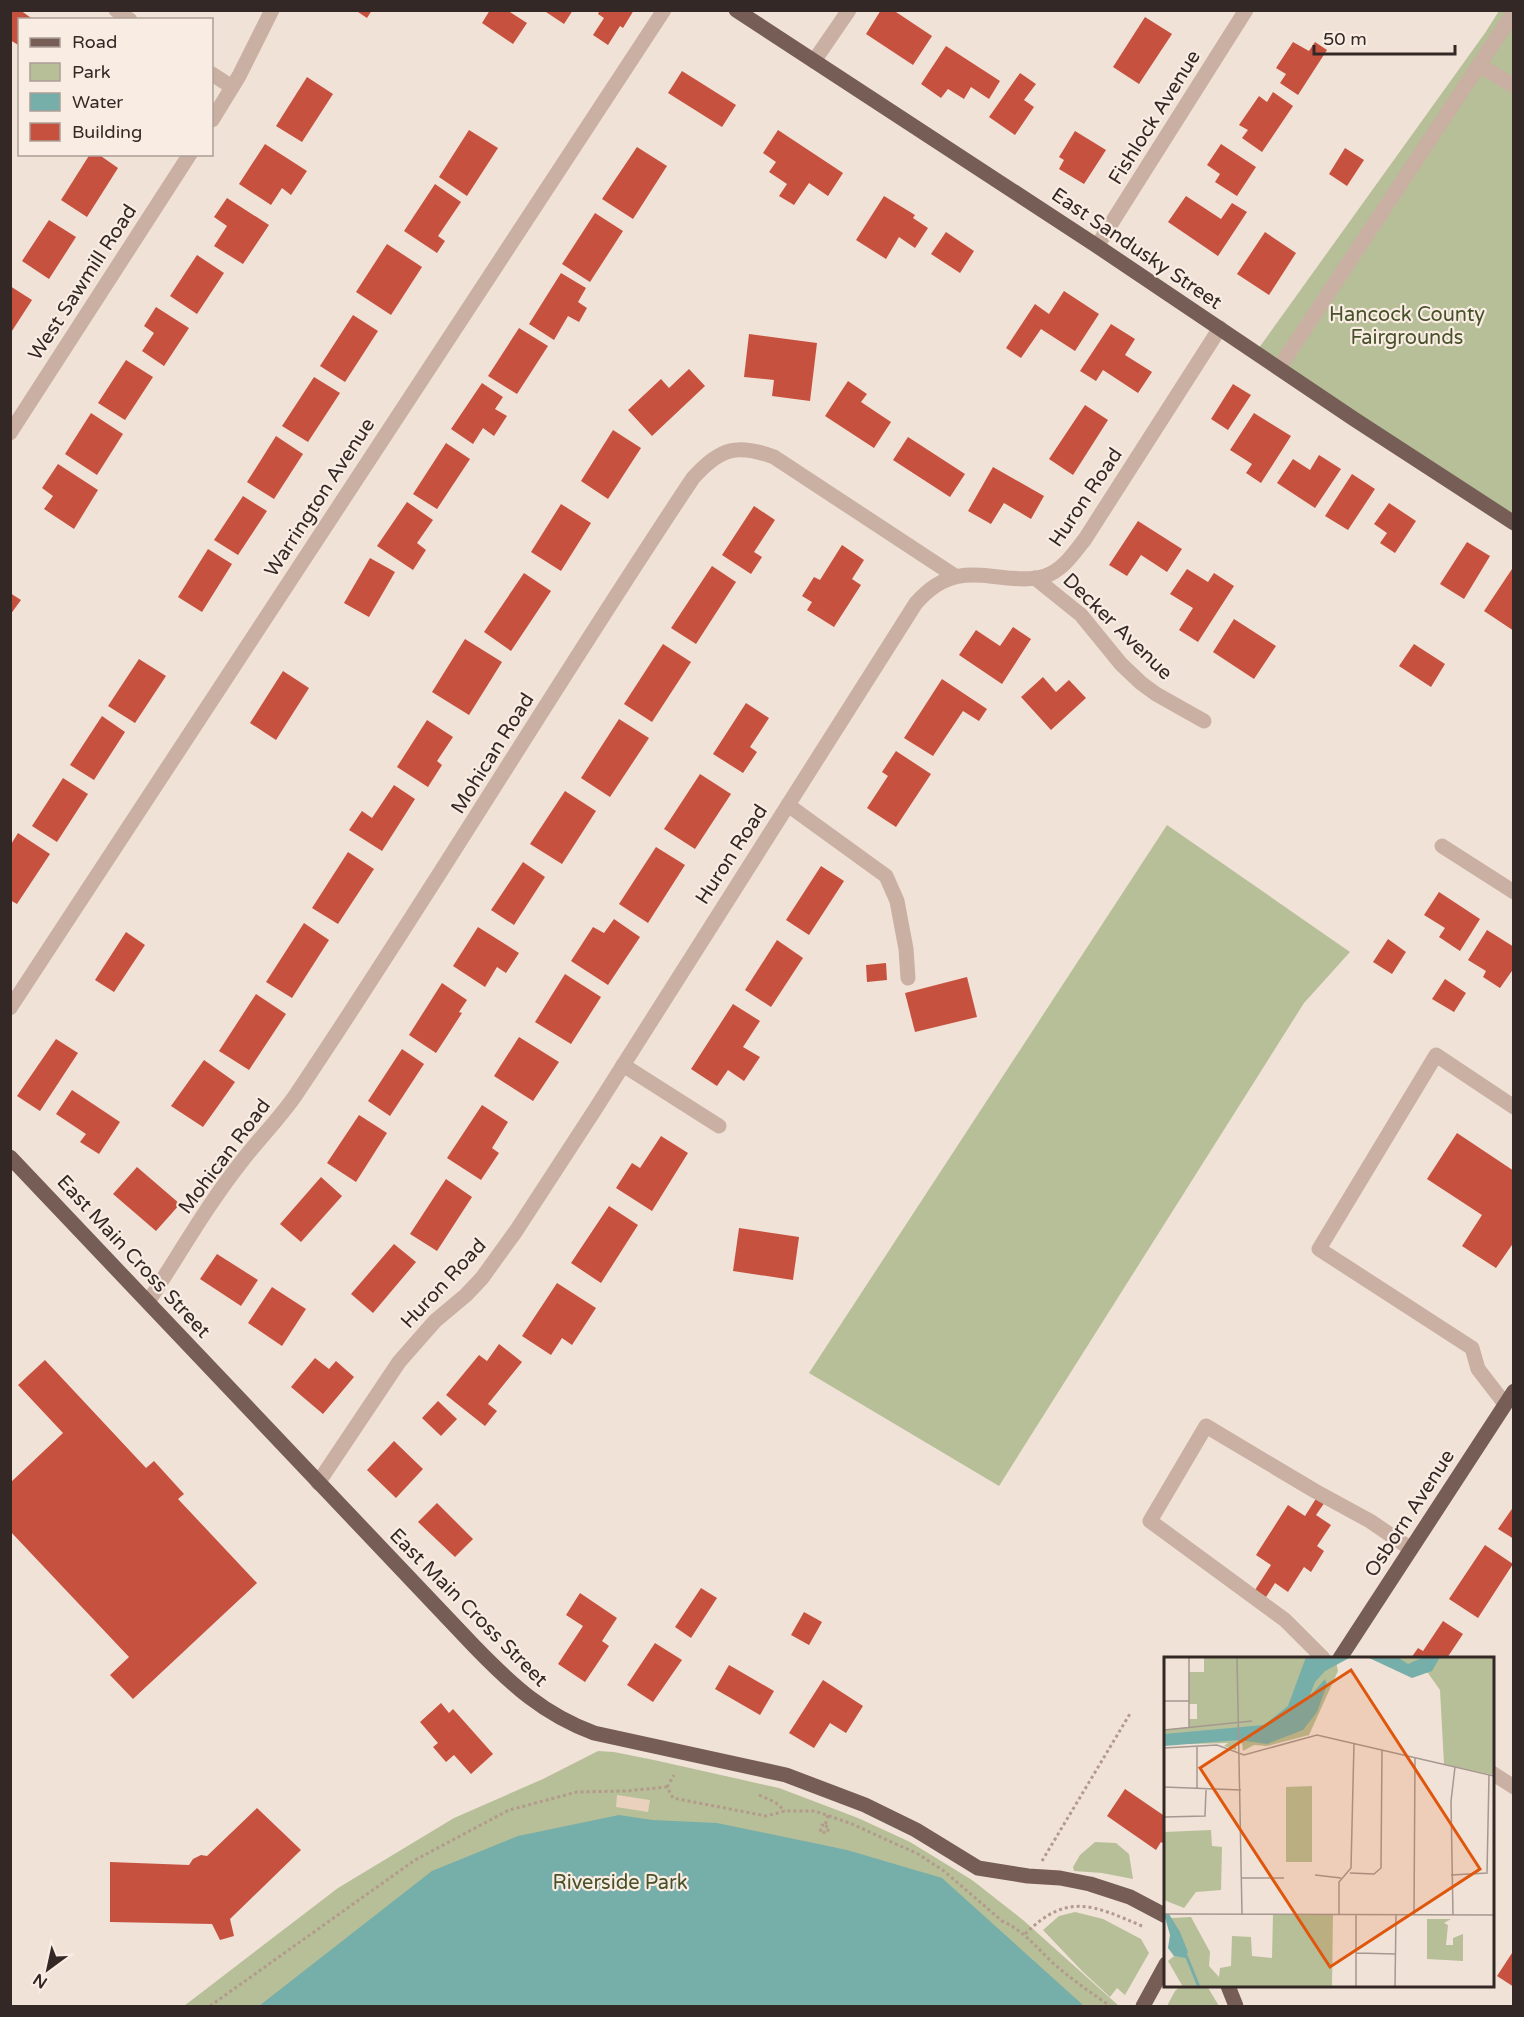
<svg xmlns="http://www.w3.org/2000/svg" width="1524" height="2017" font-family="'Varela Round',sans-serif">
<rect width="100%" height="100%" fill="#f1e2d7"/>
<!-- green -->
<g fill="#b6bf97">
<polygon points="1499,11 1513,11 1513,523 1256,352 1485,33"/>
<polygon points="1167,825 1350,952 1304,1003 999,1486 809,1373"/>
<polygon points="598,1751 614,1752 654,1760 779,1788 858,1818 910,1842 972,1880 1023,1920 1119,2006 184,2006 338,1888 454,1818 543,1779"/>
<polygon points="1095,1842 1116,1843 1129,1854 1133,1879 1102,1873 1074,1871 1073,1867 1080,1855"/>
<polygon points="1075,1912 1103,1919 1141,1939 1149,1953 1125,1995 1117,1988 1110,1997 1083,1972 1043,1930 1059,1916"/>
<polygon points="1181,1986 1207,1986 1219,2006 1167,2006 1175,1991"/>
</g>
<!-- plaza -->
<polygon fill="#e9d1bd" points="617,1795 650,1800 648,1812 616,1807"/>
<!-- water -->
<polygon fill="#76aeaa" points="619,1815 652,1820 717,1823 847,1850 942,1878 1084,2006 259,2006 432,1871 518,1836"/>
<!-- building -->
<g fill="#c7513f">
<polygon points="10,10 20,10 34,20 20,20 20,46 10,40"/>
<polygon points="355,10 372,10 367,18"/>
<polygon points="490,10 507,10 527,23 513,44 482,23"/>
<polygon points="543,10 573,10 564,24"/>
<polygon points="600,10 634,10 623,28 620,26 608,45 593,35 604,18 598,14"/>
<polygon points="881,10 893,10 932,36 913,65 866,34"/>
<polygon points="1145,17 1172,34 1139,84 1113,67"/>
<polygon points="1293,42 1309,51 1315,42 1327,50 1298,95 1280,83 1286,74 1276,68"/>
<polygon points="946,46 1000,81 989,99 971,87 964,99 948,89 941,98 921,84"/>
<polygon points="682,71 736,105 722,127 668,93"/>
<polygon points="1020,73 1036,84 1024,100 1034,107 1015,135 989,117"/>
<polygon points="307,77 333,94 302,142 276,126"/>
<polygon points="1273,92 1293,106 1262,152 1242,138 1248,130 1239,125 1259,96 1267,102"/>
<polygon points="469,130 498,148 467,196 439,177"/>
<polygon points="778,130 843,173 828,196 809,183 794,205 779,196 787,184 769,172 776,162 763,153"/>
<polygon points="1075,131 1106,150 1084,184 1059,169 1064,160 1059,157"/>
<polygon points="265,144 307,171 291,195 282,188 271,205 239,184"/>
<polygon points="1221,144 1256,167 1237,196 1215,182 1220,174 1207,165"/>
<polygon points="637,147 667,166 633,219 602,199"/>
<polygon points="1345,148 1364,160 1347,186 1329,174"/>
<polygon points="90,154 98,154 118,168 87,217 61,200"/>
<polygon points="435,184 461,202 438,236 445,241 437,253 404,231"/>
<polygon points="884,196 915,215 913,218 928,228 915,248 899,237 886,259 856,240"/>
<polygon points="1186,196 1221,219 1232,203 1247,212 1218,256 1168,222"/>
<polygon points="227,198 269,225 243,264 214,246 227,226 214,217"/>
<polygon points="595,213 623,231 590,282 562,264"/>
<polygon points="49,220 76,237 49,279 22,261"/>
<polygon points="946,232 974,251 960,273 931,254"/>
<polygon points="1265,232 1296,253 1269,295 1237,274"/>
<polygon points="387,244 422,267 391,315 356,292"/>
<polygon points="197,255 224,273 197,314 170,296"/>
<polygon points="561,273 586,288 578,302 587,308 579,322 568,316 554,340 529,324"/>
<polygon points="10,286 32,300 10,334"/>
<polygon points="1064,291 1099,314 1075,351 1041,329 1021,358 1006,348 1035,304 1049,314"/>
<polygon points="156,307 189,328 164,366 142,351 154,333 144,326"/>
<polygon points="353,315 378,331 345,382 320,366"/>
<polygon points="1111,324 1135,339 1125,355 1152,372 1138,393 1103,370 1096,381 1080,371"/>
<polygon points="519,328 548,346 517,394 488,376"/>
<polygon points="749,334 817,343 810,401 772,396 774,380 744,377"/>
<polygon points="126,360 153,377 125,420 98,403"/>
<polygon points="689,369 705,386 652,436 628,410 661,379 669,388"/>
<polygon points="314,377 340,393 308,442 282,426"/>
<polygon points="848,381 867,394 861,402 891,422 874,448 825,416"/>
<polygon points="482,383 503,397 495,409 507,416 494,436 483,428 473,444 451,429"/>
<polygon points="1233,384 1251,395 1228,430 1211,419"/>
<polygon points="1085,405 1108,420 1073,475 1049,459"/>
<polygon points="91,413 123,434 97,475 65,454"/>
<polygon points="1254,413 1291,436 1261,483 1246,473 1252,464 1230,450"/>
<polygon points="613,430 641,448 608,499 581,481"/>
<polygon points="276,436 303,454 274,499 247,482"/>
<polygon points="908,437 965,474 950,497 893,460"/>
<polygon points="446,443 470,459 437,509 413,494"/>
<polygon points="1319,455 1341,469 1315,508 1277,483 1293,459 1310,470"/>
<polygon points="58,464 98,490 74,529 44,509 53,496 42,488"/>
<polygon points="993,467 1044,496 1031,519 1004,503 991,524 968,511"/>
<polygon points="1352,474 1375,489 1348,530 1325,516"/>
<polygon points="243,496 267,511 238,555 214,540"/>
<polygon points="407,502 433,520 417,543 426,550 413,570 377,546"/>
<polygon points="1389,503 1416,521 1395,553 1380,543 1387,533 1374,524"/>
<polygon points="561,504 591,523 561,571 531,552"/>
<polygon points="754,506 775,520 754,552 762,557 751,574 722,555"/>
<polygon points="1138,521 1182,549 1167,572 1141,555 1127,576 1109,565"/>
<polygon points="1467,542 1490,556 1464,599 1440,584"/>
<polygon points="842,545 864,560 852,579 861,585 834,627 807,610 812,602 802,596 814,577 820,580"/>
<polygon points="208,549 232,564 202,612 178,597"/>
<polygon points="370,558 395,572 369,617 344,603"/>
<polygon points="712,566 736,582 696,644 671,628"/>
<polygon points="1514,566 1514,631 1484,611"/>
<polygon points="1187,569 1208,582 1214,573 1234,586 1198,642 1179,630 1193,608 1170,594"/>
<polygon points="524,573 551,591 511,651 484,632"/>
<polygon points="10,593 21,600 10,615"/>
<polygon points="1234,619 1276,646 1254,679 1213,652"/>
<polygon points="1013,627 1031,639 1002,684 959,655 976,630 1000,646"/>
<polygon points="465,639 502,662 469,715 432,692"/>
<polygon points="663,644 691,662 652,722 624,704"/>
<polygon points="1414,644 1445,664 1431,687 1399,666"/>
<polygon points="139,659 166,676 135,723 108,706"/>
<polygon points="283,671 309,688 276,740 250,723"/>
<polygon points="1043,677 1056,692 1069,680 1086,698 1051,730 1021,697"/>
<polygon points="942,679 987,709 979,721 963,711 933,756 904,738"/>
<polygon points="746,703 769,718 750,747 757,752 743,773 713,754"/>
<polygon points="102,716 125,732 94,780 70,765"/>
<polygon points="619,719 649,738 610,797 581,778"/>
<polygon points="427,720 453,737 437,761 442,765 428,787 397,767"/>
<polygon points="896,751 931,774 896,827 867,808 888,776 882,772"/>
<polygon points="700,774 731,794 695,849 664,829"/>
<polygon points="63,778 88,794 57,842 32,826"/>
<polygon points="394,785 415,799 382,851 349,830 362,811 372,818"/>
<polygon points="565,791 596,811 562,864 530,844"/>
<polygon points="18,833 50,854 17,904 10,900 10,846"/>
<polygon points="656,847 685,865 648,923 619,904"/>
<polygon points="348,852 374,869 338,924 312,908"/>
<polygon points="523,862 545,877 514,925 491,910"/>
<polygon points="821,866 844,881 809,935 786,920"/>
<polygon points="1439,892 1480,919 1460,951 1439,937 1445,928 1424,915"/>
<polygon points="614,919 640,937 608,985 571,961 593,927 604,933"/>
<polygon points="304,923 329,940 292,998 266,982"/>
<polygon points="478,927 519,953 506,973 497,967 485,987 453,966"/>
<polygon points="1487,930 1514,947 1514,968 1500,988 1483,977 1486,971 1468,960"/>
<polygon points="126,932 145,945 114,992 95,980"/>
<polygon points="1388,939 1406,952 1392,974 1373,962"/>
<polygon points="777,940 803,958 771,1007 745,990"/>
<polygon points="886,963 887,980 867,982 866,965"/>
<polygon points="565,974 601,997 571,1044 535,1022"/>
<polygon points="967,977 977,1017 915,1032 905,993"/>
<polygon points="1445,979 1466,993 1454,1012 1432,999"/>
<polygon points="442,983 467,1000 459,1012 462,1013 436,1053 409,1035"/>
<polygon points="256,994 286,1014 249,1070 219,1051"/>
<polygon points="733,1004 760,1021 743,1047 760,1057 744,1081 728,1070 717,1086 691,1069"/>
<polygon points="519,1037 559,1062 533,1101 494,1076"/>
<polygon points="56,1039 78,1053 40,1111 17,1096"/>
<polygon points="402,1049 424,1064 390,1116 368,1101"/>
<polygon points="204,1060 235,1082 203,1127 171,1106"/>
<polygon points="72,1090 120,1122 99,1154 80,1142 86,1134 56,1114"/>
<polygon points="482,1105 508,1122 492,1148 499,1153 481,1180 447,1158"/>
<polygon points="359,1115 387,1133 356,1182 327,1163"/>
<polygon points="1457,1133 1514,1171 1514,1242 1496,1268 1462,1246 1482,1215 1427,1179"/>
<polygon points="661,1136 688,1153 652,1211 616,1188 632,1163 640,1168"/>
<polygon points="137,1167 180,1204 156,1231 113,1194"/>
<polygon points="321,1177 342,1196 301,1242 280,1224"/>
<polygon points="446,1179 472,1197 437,1251 410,1234"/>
<polygon points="609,1206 638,1225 601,1283 571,1263"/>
<polygon points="739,1228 799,1237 793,1280 733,1271"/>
<polygon points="394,1244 416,1262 373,1313 351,1294"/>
<polygon points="217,1254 258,1280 241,1306 200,1279"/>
<polygon points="557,1283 596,1308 572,1345 562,1338 551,1355 522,1336"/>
<polygon points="272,1287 306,1309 282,1346 248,1323"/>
<polygon points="499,1344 522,1362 488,1404 497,1411 485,1426 446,1395 479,1355 487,1361"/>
<polygon points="315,1358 329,1369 336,1361 354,1377 323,1414 291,1387"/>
<polygon points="45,1360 146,1468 154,1461 184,1494 178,1499 257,1583 133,1699 110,1675 129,1657 10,1531 10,1483 63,1433 18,1385"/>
<polygon points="438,1401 457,1419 441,1436 422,1418"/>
<polygon points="394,1441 423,1469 396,1498 367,1470"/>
<polygon points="1317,1497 1325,1502 1316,1515 1331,1525 1317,1546 1324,1551 1311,1572 1304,1567 1288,1592 1275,1583 1266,1597 1255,1590 1271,1565 1256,1555 1288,1505 1305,1516"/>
<polygon points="437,1503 473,1539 455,1557 418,1522"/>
<polygon points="1514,1506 1514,1539 1498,1529"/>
<polygon points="1485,1545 1513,1564 1478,1618 1449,1599"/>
<polygon points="701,1588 717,1598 691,1638 675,1627"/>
<polygon points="580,1593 617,1618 602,1641 609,1646 585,1682 558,1664 583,1626 566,1615"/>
<polygon points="804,1612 822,1622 809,1645 791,1635"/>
<polygon points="1443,1621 1463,1634 1447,1658 1411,1658 1418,1648 1423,1651"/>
<polygon points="655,1643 682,1660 653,1702 627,1685"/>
<polygon points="729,1665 774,1691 760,1715 715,1689"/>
<polygon points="823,1680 863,1706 846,1733 830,1723 814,1748 789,1733"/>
<polygon points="441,1703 449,1713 453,1709 493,1754 471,1774 454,1755 446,1762 433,1747 438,1743 420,1722"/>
<polygon points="1125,1789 1166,1817 1166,1845 1161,1842 1156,1850 1107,1816"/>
<polygon points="257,1808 301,1850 230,1919 234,1936 220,1940 212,1924 110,1922 110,1862 189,1865 193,1859 201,1855 207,1856"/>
<polygon points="1514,1950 1514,1987 1497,1976"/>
</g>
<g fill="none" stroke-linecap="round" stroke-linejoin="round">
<!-- path -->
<g stroke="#b49a8d" stroke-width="3" stroke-dasharray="3 3" stroke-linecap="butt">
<polyline points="667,1787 674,1775"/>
<polyline points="759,1795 775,1802 785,1811"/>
<polyline points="825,1826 829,1827 827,1833 820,1832 822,1825 825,1826 828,1815"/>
<polyline points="1042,1861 1131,1712"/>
<path d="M1025 1934C1067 1892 1093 1905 1142 1926"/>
<path d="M210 2006 415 1860 509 1810 577 1792 625 1791 667 1787 673 1798 766 1816 785 1811H815L852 1824 918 1854 944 1871 1002 1921C1023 1930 1036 1947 1053 1963 1071 1979 1090 1992 1110 2006"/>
</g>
<!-- minor -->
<g stroke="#c9b0a3" stroke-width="15">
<polyline points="116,10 130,20"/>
<polyline points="814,61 849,10"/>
<polyline points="1479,65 1514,86"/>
<polyline points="212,74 232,87"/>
<polyline points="212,120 239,76 272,10"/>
<polyline points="1097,246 1246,10"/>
<polyline points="1279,368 1514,12"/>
<polyline points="10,433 190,154"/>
<polyline points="1035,578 1081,615 1121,664 1141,683 1156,694 1204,721"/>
<polyline points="788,805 886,876 897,901 906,949 908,978"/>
<polyline points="1442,846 1514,892"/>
<polyline points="10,1008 664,10"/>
<polyline points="623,1065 719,1126"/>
<path d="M148 1302C179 1255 207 1205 242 1161 259 1139 279 1119 295 1096 432 892 557 682 693 478 720 448 737 443 774 457L955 576"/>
<polyline points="1505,1404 1478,1369 1472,1348 1319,1249 1436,1055 1514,1107"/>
<path d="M318 1483 399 1362 435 1321 466 1295 482 1278 516 1231 596 1108 916 603C945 570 968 573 1008 578 1020 579 1033 580 1045 576 1063 570 1074 553 1085 539L1220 328"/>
<polyline points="1323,1658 1285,1620 1150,1521 1206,1426 1315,1491 1370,1521 1411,1549"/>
<polyline points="1492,1773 1514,1787"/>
</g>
<!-- major -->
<g stroke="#765d56" stroke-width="15">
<polyline points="736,10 1097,246 1354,419 1514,523"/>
<path d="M10 1157 475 1647C512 1685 543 1714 594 1733L786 1775 865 1805 916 1830 978 1868 1028 1876 1060 1878 1090 1884 1130 1897 1166 1916"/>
<polyline points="1340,1658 1514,1391"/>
<polyline points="1228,1986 1236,2006"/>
<polyline points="1143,2006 1166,1964"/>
</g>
</g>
<g text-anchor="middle" stroke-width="4.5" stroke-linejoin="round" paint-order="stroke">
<!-- street labels -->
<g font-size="20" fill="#332825" stroke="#f9ece3">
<text transform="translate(1154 117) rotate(-58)" y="7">Fishlock Avenue</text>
<text transform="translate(1137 248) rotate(34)" y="7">East Sandusky Street</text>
<text transform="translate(82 282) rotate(-57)" y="7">West Sawmill Road</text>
<text transform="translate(319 497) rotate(-57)" y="7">Warrington Avenue</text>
<text transform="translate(1085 497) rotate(-56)" y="7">Huron Road</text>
<text transform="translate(1118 626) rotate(44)" y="7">Decker Avenue</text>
<text transform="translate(492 753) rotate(-58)" y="7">Mohican Road</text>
<text transform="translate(731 854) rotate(-57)" y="7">Huron Road</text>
<text transform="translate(224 1156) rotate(-53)" y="7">Mohican Road</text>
<text transform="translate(134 1256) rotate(47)" y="7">East Main Cross Street</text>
<text transform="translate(443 1283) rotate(-47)" y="7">Huron Road</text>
<text transform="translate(1409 1513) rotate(-57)" y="7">Osborn Avenue</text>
<text transform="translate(469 1607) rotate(45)" y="7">East Main Cross Street</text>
</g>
<!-- park labels -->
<g font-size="20" fill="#475229" stroke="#f9ece3">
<text x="1407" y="321">Hancock County<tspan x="1407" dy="23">Fairgrounds</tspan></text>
<text x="620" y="1889">Riverside Park</text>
</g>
</g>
<!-- overview -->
<g transform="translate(1164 1657)">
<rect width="330" height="330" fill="#f1e2d7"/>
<path d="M40 0H171L174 14 145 78 103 89 90 88 79 94 78 86H72V93L60 89 64 86 25 87V81L0 83V73L25 70V62H33V47H25V15H40ZM224 0H330V118L280 107 276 33 264 16ZM148 129V205H122V130ZM47 173 48 189 58 190 57 233 32 235 20 251 0 243V175ZM109 257 169 258 168 330H19L4 304 10 299 21 300 7 261 27 260 46 295 45 309 55 320 56 311 67 309 68 279 87 280 88 299 108 301ZM263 262H287L280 266 284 268 282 288H289V281L299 277V304L263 302Z" fill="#b6bf97"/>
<path d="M142 0H187L161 14 151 25 145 40 161 22 163 28 153 55 139 73 103 87 75 83 0 89V77L100 68 124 49ZM203 0H233L244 7 260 0H276L268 14 248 21ZM0 257H5L16 275 24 295 21 301 10 299 4 291 6 278Z" fill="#76aeaa"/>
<path fill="none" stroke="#76aeaa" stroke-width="3" d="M22 298 35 330"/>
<path fill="none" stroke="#a59890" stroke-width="1.5" d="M25 0V70M73 0 78 257M0 44H25M0 73 88 64M0 91 53 88 80 98 153 78 330 119M0 130 77 133M33 131V89M0 160 41 159 42 133M186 216 210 217 217 211 218 93M151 218 177 221M287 218 323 216 325 118M78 221H120M0 257 330 258M250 257 251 101M175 258V225L187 211 190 86M192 258V330M289 258 287 144 291 110M192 296 232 297M231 330 232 258"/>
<path fill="#df570d" fill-opacity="0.15" stroke="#df570d" stroke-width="3" d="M187 13 316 212 166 310 36 111Z"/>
<rect width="330" height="330" fill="none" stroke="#332825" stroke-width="3"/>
</g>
<!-- border -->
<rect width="1524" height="2017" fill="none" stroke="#332825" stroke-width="24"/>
<!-- legend -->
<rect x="18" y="18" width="195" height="138" fill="#f9ece3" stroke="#aa9e97" stroke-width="1.5"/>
<rect x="30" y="38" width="30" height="9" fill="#765d56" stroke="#aa9e97" stroke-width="1.5"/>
<text x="72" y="48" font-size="18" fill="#332825">Road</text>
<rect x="30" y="63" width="30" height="18" fill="#b6bf97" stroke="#aa9e97" stroke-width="1.5"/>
<text x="72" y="78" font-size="18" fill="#332825">Park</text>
<rect x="30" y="93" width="30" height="18" fill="#76aeaa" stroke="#aa9e97" stroke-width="1.5"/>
<text x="72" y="108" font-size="18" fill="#332825">Water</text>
<rect x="30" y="123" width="30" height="18" fill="#c7513f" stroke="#aa9e97" stroke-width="1.5"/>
<text x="72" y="138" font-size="18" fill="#332825">Building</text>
<!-- north arrow -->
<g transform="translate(48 1969) rotate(213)" stroke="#f9ece3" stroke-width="4.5" paint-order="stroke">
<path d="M0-4.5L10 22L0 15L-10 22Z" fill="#332825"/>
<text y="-9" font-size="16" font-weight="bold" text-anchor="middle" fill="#332825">N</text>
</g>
<!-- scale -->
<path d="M1314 45v9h141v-9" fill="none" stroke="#332825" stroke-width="3"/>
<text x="1323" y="45" font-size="18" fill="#332825" stroke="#f9ece3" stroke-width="4.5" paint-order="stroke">50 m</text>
</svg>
